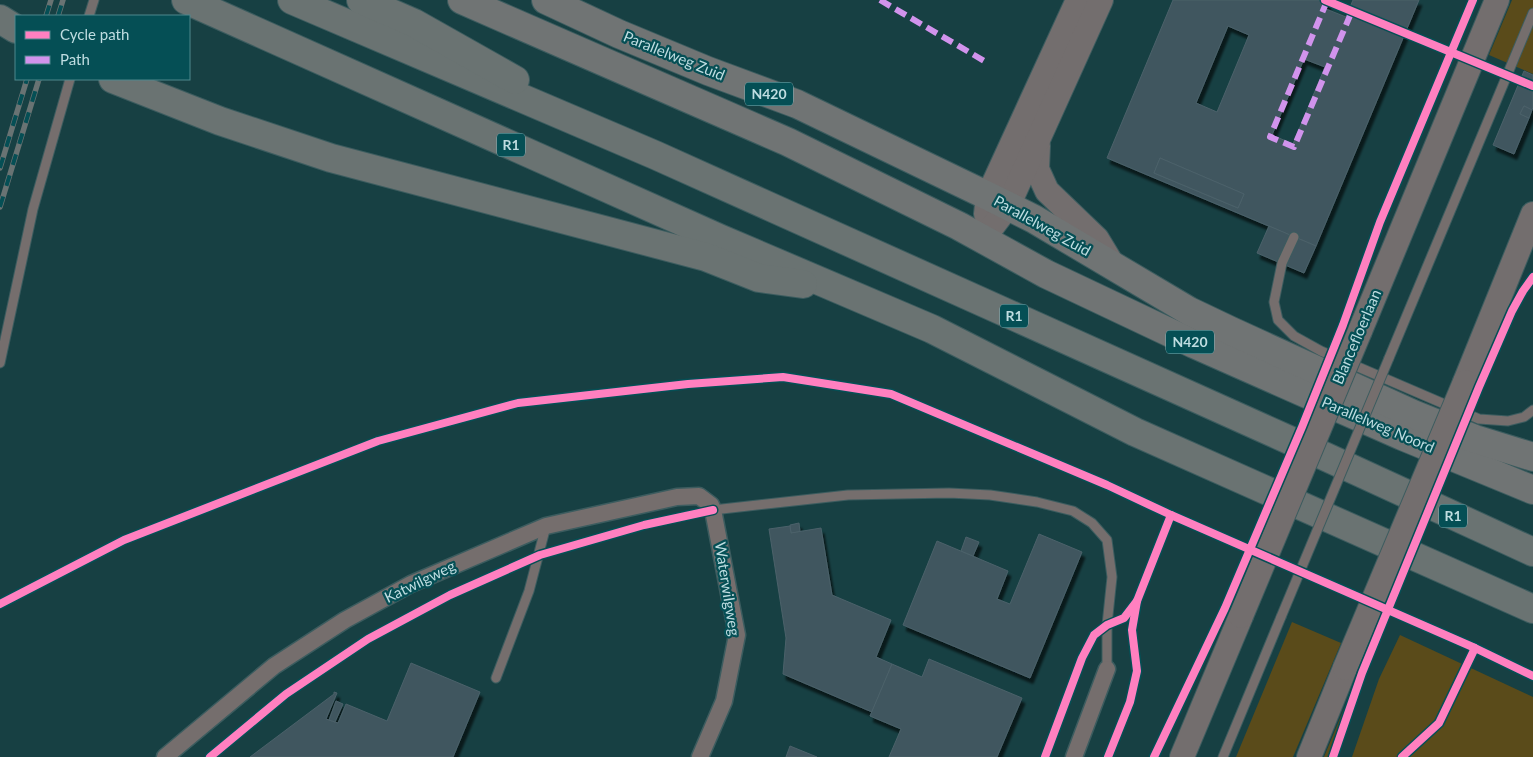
<svg xmlns="http://www.w3.org/2000/svg" width="1533" height="757" font-family="Lato,sans-serif">
<defs>
<filter id="shadow"><feDropShadow dx="3" dy="5.5" stdDeviation="1" flood-color="#0009"/></filter>
</defs>
<rect width="100%" height="100%" fill="#174043"/>
<!-- green -->
<g fill="#5a4b1a">
<polygon points="1512,0 1533,0 1533,74 1489,55"/>
<polygon points="1292,622 1341,643 1293,757 1236,757"/>
<polygon points="1400,635 1533,697 1533,757 1352,757 1379,679"/>
<polygon points="1353,687 1328,757 1324,757"/>
</g>
<!-- building -->
<g fill="#41575f" stroke="#4b616a" fill-rule="evenodd" filter="url(#shadow)">
<path d="M1173 0H1329L1326 9 1346 17 1353 0H1419L1316 246 1107 158ZM1228 26 1249 35 1217 112 1196 103ZM1304 59 1325 67 1293 144 1272 135ZM1160 158 1244 194 1238 208 1154 173Z"/>
<polygon points="1524,71 1533,75 1533,107 1532,110 1524,106 1520,114 1529,118 1514,154 1493,145"/>
<polygon points="1524,106 1532,110 1529,118 1520,114"/>
<polygon points="1160,158 1244,194 1238,208 1154,173"/>
<polygon points="1269,226 1316,246 1304,273 1257,253"/>
<polygon points="799,523 800,532 791,533 790,525"/>
<polygon points="790,526 791,533 821,528 832,595 891,620 876,657 892,664 872,712 783,674 786,638 769,529"/>
<polygon points="1039,534 1082,552 1030,678 903,625 937,541 1008,571 997,599 1010,604"/>
<polygon points="966,537 979,542 973,556 961,551"/>
<polygon points="929,659 1022,698 997,757 889,757 901,729 870,716 892,664 922,677"/>
<polygon points="411,663 480,692 453,757 250,757 334,694 334,692 337,693 326,719 338,723 346,704 387,721"/>
<polygon points="336,701 343,704 335,722 329,720"/>
<polygon points="790,746 817,757 786,757"/>
</g>
<g fill="none" stroke-linecap="round" stroke-linejoin="round">
<!-- service casing -->
<g stroke="#3c5c5f" stroke-width="11">
<g id="service">
<polyline points="89,16 94,0"/>
<polyline points="1294,237 1282,263 1274,302 1278,320 1294,336 1321,351 1479,419 1508,421 1524,417 1533,410"/>
<polyline points="1389,358 1533,13"/>
<polyline points="0,363 33,209 70,79"/>
<polyline points="713,510 848,495 949,493 990,495 1037,502 1073,511 1092,523 1107,540 1112,577 1107,625 1107,669"/>
<polyline points="496,678 529,591 546,526"/>
<polyline points="1223,757 1281,617"/>
</g>
</g>
<!-- minor casing -->
<g stroke="#3c5c5f" stroke-width="19">
<g id="minor">
<polyline points="165,757 274,666 345,620 411,584 546,526 677,497 699,496 711,505 713,510 737,635 724,701 700,757"/>
<polyline points="1074,757 1107,669"/>
</g>
</g>
<!-- secondary casing -->
<g stroke="#3c5c5f" stroke-width="26">
<g id="secondary">
<polyline points="1038,146 1037,169 1047,191 1097,239 1114,267"/>
<polyline points="986,214 988,196 1078,0"/>
<polyline points="983,239 1008,206 1101,0"/>
<polyline points="1360,331 1497,0"/>
<polyline points="1465,382 1533,214"/>
<polyline points="1182,757 1241,616"/>
<polyline points="1309,757 1345,668"/>
</g>
</g>
<!-- trunk casing -->
<g stroke="#3c5c5f" stroke-width="30">
<g id="trunk">
<polyline points="462,0 788,142 959,226 1046,274 1194,344 1402,436 1533,490"/>
<polyline points="546,0 619,34 708,71 797,104 988,196 1034,219 1189,311 1231,331 1413,414 1475,439 1533,457"/>
</g>
</g>
<!-- motorway casing -->
<g stroke="#3c5c5f" stroke-width="30">
<g id="motorway">
<polyline points="186,0 721,239 932,329 1135,432 1533,609"/>
<polyline points="292,0 655,155 1287,439 1533,552"/>
<polyline points="361,0 414,23 515,80"/>
<polyline points="0,19 16,29"/>
<polyline points="113,79 220,121 331,158 706,257 759,278 803,284"/>
</g>
</g>
<!-- service -->
<use href="#service" stroke="#756e6d" stroke-width="9"/>
<!-- minor -->
<use href="#minor" stroke="#756e6d" stroke-width="16"/>
<!-- secondary -->
<use href="#secondary" stroke="#736e6e" stroke-width="24"/>
<!-- trunk -->
<use href="#trunk" stroke="#707474" stroke-width="28"/>
<!-- motorway -->
<use href="#motorway" stroke="#6a7372" stroke-width="28"/>
<!-- rail casing -->
<g stroke="#697373" stroke-width="5.5">
<g id="rail">
<polyline points="46,16 51,0"/>
<polyline points="58,16 63,0"/>
<polyline points="0,168 27,79"/>
<polyline points="0,207 39,79"/>
</g>
</g>
<!-- rail -->
<use href="#rail" stroke="#054f55" stroke-width="4" stroke-dasharray="11" stroke-linecap="butt"/>
<!-- service-bridge casing -->
<g stroke="#3c5c5f" stroke-width="11" stroke-linecap="butt">
<polyline id="service-bridge" points="1281,617 1389,358"/>
</g>
<!-- secondary-bridge casing -->
<g stroke="#3c5c5f" stroke-width="26" stroke-linecap="butt">
<g id="secondary-bridge">
<polyline points="1241,616 1360,331"/>
<polyline points="1345,668 1465,382"/>
</g>
</g>
<!-- service-bridge -->
<use href="#service-bridge" stroke="#756e6d" stroke-width="9"/>
<!-- secondary-bridge -->
<use href="#secondary-bridge" stroke="#736e6e" stroke-width="24"/>
<!-- quiet -->
<g stroke="#d193ec" stroke-width="6" stroke-dasharray="12 6" stroke-linecap="butt">
<polyline points="880,0 986,62"/>
<polyline points="1327,1 1270,137 1294,147 1352,11"/>
</g>
<!-- cycleway casing -->
<g stroke="#054f55" stroke-width="11">
<g id="cycleway">
<polyline points="1325,0 1533,86"/>
<polyline points="0,604 124,540 378,441 518,403 688,384 783,377 891,394 1107,485 1171,515 1475,648 1533,676"/>
<polyline points="210,757 286,694 368,639 450,595 540,555 644,525 713,510"/>
<polyline points="1045,757 1082,658 1094,635 1107,625 1124,618 1137,601"/>
<polyline points="1108,757 1130,702 1137,671 1132,630 1137,601 1171,515"/>
<polyline points="1154,757 1225,608 1302,427 1343,325 1380,222 1473,0"/>
<polyline points="1333,757 1362,673 1479,387 1512,311 1523,291 1533,277"/>
<polyline points="1402,757 1439,723 1475,648"/>
</g>
</g>
<!-- cycleway -->
<use href="#cycleway" stroke="#ff80c0" stroke-width="8"/>
</g>
<g text-anchor="middle" stroke-width="4.5" stroke-linejoin="round" paint-order="stroke">
<!-- shield labels -->
<g fill="#054f55" stroke="#87b2b7" stroke-width="1">
<rect x="745" y="82.5" width="48" height="23" rx="4"/>
<rect x="497" y="133.5" width="28" height="23" rx="4"/>
<rect x="1000" y="304.5" width="28" height="23" rx="4"/>
<rect x="1166" y="330.5" width="48" height="23" rx="4"/>
<rect x="1439" y="504.5" width="28" height="23" rx="4"/>
</g>
<g font-size="14" font-weight="bold" fill="#bfdde1">
<text x="769" y="99">N420</text>
<text x="511" y="150">R1</text>
<text x="1014" y="321">R1</text>
<text x="1190" y="347">N420</text>
<text x="1453" y="521">R1</text>
</g>
<!-- street labels -->
<g font-size="15" fill="#bfdde1" stroke="#054f55">
<text transform="translate(674 56) rotate(22)" y="5">Parallelweg Zuid</text>
<text transform="translate(1042 226) rotate(29)" y="5">Parallelweg Zuid</text>
<text transform="translate(1357 337) rotate(-67)" y="5">Blancefloerlaan</text>
<text transform="translate(1378 425) rotate(23)" y="5">Parallelweg Noord</text>
<text transform="translate(420 582) rotate(-26)" y="5">Katwilgweg</text>
<text transform="translate(727 589) rotate(81)" y="5">Waterwilgweg</text>
</g>
</g>
<!-- legend -->
<rect x="15" y="15" width="175" height="65" fill="#054f55" stroke="#4f888d"/>
<rect x="25" y="31" width="25" height="8" fill="#ff80c0" stroke="#4f888d"/>
<text x="60" y="40" font-size="15" fill="#bfdde1">Cycle path</text>
<rect x="25" y="56" width="25" height="8" fill="#d193ec" stroke="#4f888d"/>
<text x="60" y="65" font-size="15" fill="#bfdde1">Path</text>
</svg>
